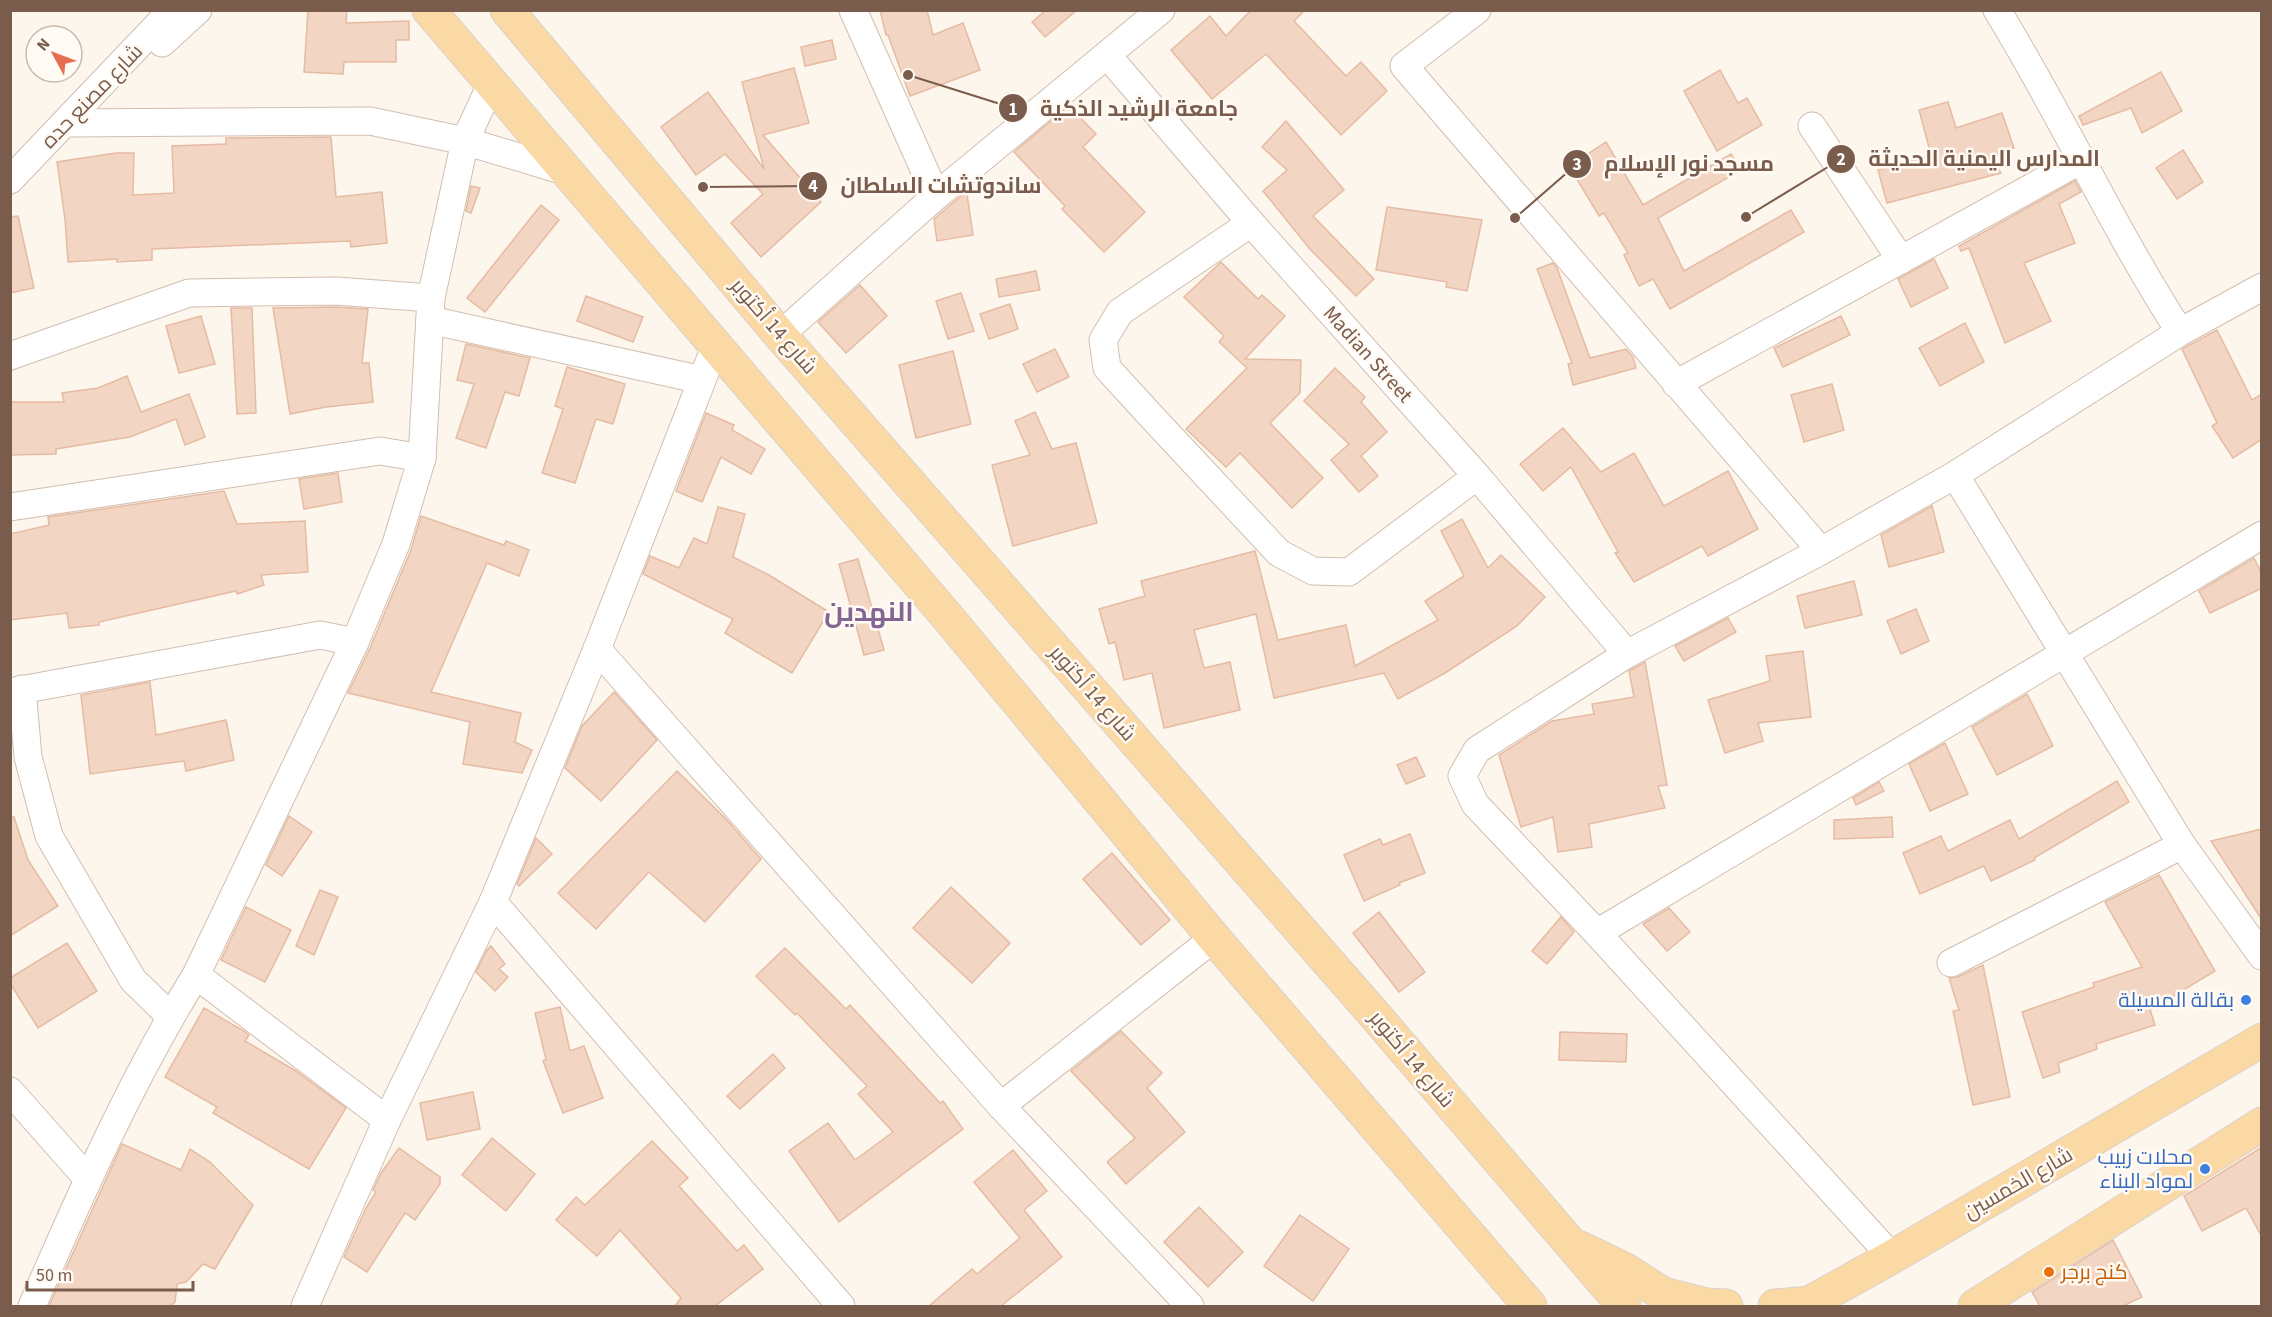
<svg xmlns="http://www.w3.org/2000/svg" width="2272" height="1317" font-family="'Source Sans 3',Cairo,sans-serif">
<rect width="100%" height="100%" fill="#fdf6ec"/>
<!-- building -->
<g fill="#f3d5c3" stroke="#e6bba3" stroke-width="1.5">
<polygon points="308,10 347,10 346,23 409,21 409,40 396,40 396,62 344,62 343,74 304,72"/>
<polygon points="880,10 927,10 933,35 963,23 980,70 910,96 888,35 886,35"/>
<polygon points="1046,10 1077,10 1045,37 1032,22"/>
<polygon points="1251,10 1305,10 1294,21 1346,76 1361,62 1387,91 1341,135 1266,54 1212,99 1171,50 1210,16 1226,36"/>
<polygon points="832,40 836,59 805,66 801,47"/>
<polygon points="794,68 809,123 763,135 821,202 761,257 731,223 763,194 725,154 696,175 661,127 708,92 764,169 742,82"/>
<polygon points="1720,70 1738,103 1747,98 1762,125 1717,151 1684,91"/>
<polygon points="2161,72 2182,111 2142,133 2131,108 2083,125 2079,116"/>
<polygon points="1948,102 1956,128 2002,113 2014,148 1991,156 2001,173 1887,203 1878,170 1931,155 1919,110"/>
<polygon points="1069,106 1096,134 1083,147 1145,212 1104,252 1062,209 1065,206 1014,152"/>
<polygon points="1286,121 1344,190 1313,216 1374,279 1356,296 1309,248 1263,191 1287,170 1262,147"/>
<polygon points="331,137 336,197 382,192 387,243 351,247 350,241 152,249 152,260 117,262 117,259 68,262 65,219 57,162 116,153 134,153 133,195 174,193 172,146 226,144 226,138"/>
<polygon points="1606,142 1643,205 1731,154 1741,170 1658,218 1684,271 1791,210 1804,232 1670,309 1653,279 1639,286 1624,255 1628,253 1604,213 1599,216 1569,166"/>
<polygon points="2183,150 2203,182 2177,199 2156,168"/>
<polygon points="2075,181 2081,192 2059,204 2075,243 2024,263 2051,321 2005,343 1969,248 1961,251 1959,246"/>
<polygon points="471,186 480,188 471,213 466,211"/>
<polygon points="967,194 973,235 937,241 934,219 962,195"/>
<polygon points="541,205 559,220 485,312 467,298"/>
<polygon points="1387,207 1482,220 1467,291 1446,287 1447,282 1376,270"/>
<polygon points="18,216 34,288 10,293 10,217"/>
<polygon points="1934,259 1948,288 1911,307 1898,279"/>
<polygon points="1221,262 1258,299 1262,295 1285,316 1245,359 1301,360 1300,393 1270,423 1323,478 1292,508 1240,453 1226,467 1186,429 1247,368 1219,342 1224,336 1184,297"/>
<polygon points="1553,263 1557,268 1590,358 1626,349 1633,357 1636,368 1573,385 1568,364 1572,363 1537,269"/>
<polygon points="1036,271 1040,290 999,297 996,279"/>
<polygon points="860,285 887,316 846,353 818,322"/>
<polygon points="961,293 974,331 948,339 936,301"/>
<polygon points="586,296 643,317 633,342 577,321"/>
<polygon points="1010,304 1018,329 989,339 980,314"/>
<polygon points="336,307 368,309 362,363 369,363 373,402 326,407 290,414 273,308"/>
<polygon points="231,308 252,308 256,413 237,414"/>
<polygon points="201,316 215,364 179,373 166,326"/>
<polygon points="1841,316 1850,335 1783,367 1774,348"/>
<polygon points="1965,323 1984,362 1940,386 1919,348"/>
<polygon points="2217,330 2252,400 2262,394 2262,439 2233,458 2212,426 2217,423 2182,349"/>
<polygon points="466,344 530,358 519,396 505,392 486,448 456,438 474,384 457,380"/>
<polygon points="1055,349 1069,377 1037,392 1023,364"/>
<polygon points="953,351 971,424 916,438 899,365"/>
<polygon points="567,367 625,384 613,424 596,419 575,483 542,473 563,409 555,406"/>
<polygon points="1335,368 1365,397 1361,402 1387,432 1361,456 1378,476 1359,492 1331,460 1349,444 1304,401"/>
<polygon points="127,376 141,412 189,394 205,437 185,445 176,419 130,437 56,449 56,454 10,455 10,402 64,402 62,393 98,388"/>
<polygon points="1832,384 1844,430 1804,442 1791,395"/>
<polygon points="1035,412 1052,449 1076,443 1097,523 1013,546 992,465 1030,455 1015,421"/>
<polygon points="706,413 734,425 732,430 765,449 751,474 721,457 702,502 676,491"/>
<polygon points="1563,428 1601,472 1634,453 1664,506 1728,471 1758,529 1708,556 1702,546 1634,582 1615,553 1618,552 1571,467 1543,491 1520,464"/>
<polygon points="338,473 342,502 304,509 299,479"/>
<polygon points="224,491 237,524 305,521 308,572 261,575 264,585 237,594 236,591 99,622 99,625 69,628 67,613 10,620 10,534 49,525 48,517"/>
<polygon points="1932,506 1944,552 1889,567 1881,535"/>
<polygon points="718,507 745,514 733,557 769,575 829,612 792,673 725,633 733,619 643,574 650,556 679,568 694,538 707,544"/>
<polygon points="421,516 504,545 506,541 529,550 519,576 487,563 431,692 521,713 515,742 532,750 522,773 463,764 470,722 348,693 370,648 411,550"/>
<polygon points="1462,519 1488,568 1501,555 1545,597 1517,626 1445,673 1398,699 1384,673 1274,698 1256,614 1194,630 1204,668 1230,662 1240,710 1164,728 1152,673 1124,680 1115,642 1109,644 1099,609 1145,596 1141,581 1255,551 1278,640 1346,625 1355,666 1438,620 1425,601 1464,576 1441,531"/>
<polygon points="2254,558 2262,574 2262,588 2210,613 2199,591"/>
<polygon points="858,559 884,650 864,655 839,564"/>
<polygon points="1854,581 1862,615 1805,628 1797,596"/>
<polygon points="1916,609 1929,641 1901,654 1887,621"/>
<polygon points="1728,618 1736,632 1684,661 1675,646"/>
<polygon points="1803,651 1811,717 1758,723 1763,741 1725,753 1708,700 1770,681 1766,656"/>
<polygon points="1645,662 1667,785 1658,786 1665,808 1589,824 1592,847 1558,852 1553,817 1521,827 1499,755 1552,721 1594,714 1592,704 1634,697 1629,671"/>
<polygon points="150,682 156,735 226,720 234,760 186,771 184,761 90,774 81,695"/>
<polygon points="614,692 657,740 601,801 565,768 582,726"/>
<polygon points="2027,694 2053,746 1997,775 1972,727"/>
<polygon points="1945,743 1968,794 1930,811 1909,764"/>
<polygon points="1416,757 1425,776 1406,784 1397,765"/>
<polygon points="677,771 726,819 761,859 705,922 649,872 596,929 558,893"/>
<polygon points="2117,781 2129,802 2034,858 2035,860 1991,881 1984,866 1920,894 1903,853 1941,836 1948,851 2010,820 2019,839"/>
<polygon points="1879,782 1884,791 1856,805 1853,798"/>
<polygon points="289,816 312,832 282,876 266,865"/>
<polygon points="14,817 28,860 58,906 10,936 10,818"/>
<polygon points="1892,817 1893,837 1834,839 1834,820"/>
<polygon points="2262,829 2262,920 2211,841"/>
<polygon points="1410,834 1425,873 1399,883 1400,885 1364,901 1344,855 1380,839 1383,845"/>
<polygon points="536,838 552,854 519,886 517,884"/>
<polygon points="1112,853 1170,920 1141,945 1083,879"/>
<polygon points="2159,875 2215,971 2150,1010 2155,1025 2096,1044 2097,1049 2058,1063 2060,1072 2043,1078 2022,1012 2094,987 2093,983 2142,967 2105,902"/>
<polygon points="951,887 1010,943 972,983 913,928"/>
<polygon points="320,890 338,897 314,955 296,946"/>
<polygon points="246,907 291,930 265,982 221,960"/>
<polygon points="1669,908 1690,932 1667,951 1643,924"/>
<polygon points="1379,912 1425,972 1399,992 1353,933"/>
<polygon points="1561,917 1574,932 1547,964 1532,951"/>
<polygon points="67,943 97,991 38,1028 10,983 10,978"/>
<polygon points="491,946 505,964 499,969 508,977 495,991 476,972 487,950"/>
<polygon points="785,948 846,1009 850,1005 940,1103 943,1101 963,1129 839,1222 789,1151 828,1123 855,1160 893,1132 858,1094 867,1086 797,1013 795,1015 756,976"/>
<polygon points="1983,965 2010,1097 1973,1105 1953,1011 1959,1010 1949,978 1958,977"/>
<polygon points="560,1007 570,1051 584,1046 603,1098 563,1113 543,1061 546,1060 535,1013"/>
<polygon points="204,1008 244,1031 249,1035 245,1041 296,1071 346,1108 309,1169 213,1113 217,1107 165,1077"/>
<polygon points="1121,1031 1162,1073 1147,1088 1185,1132 1126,1184 1107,1162 1135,1138 1071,1071"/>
<polygon points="1560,1032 1627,1034 1626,1062 1559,1060"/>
<polygon points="773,1054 785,1068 740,1109 727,1096"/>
<polygon points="473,1092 480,1129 427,1140 420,1103"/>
<polygon points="492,1138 535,1174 506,1211 462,1175"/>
<polygon points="652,1141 688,1178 679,1186 737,1251 744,1245 763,1269 715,1306 675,1306 681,1298 620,1230 597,1256 556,1220 576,1197 585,1205"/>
<polygon points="122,1144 181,1170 190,1149 210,1162 253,1205 215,1269 203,1264 186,1282 177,1284 175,1302 170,1306 49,1306"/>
<polygon points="2262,1147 2262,1237 2246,1208 2202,1231 2184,1196"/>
<polygon points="399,1148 440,1177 440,1184 415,1220 405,1213 367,1272 344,1257 366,1208 376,1192 373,1190 381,1173"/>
<polygon points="1013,1150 1047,1191 1024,1210 1062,1257 1001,1306 929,1306 972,1269 977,1274 1020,1238 974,1182"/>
<polygon points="1199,1207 1243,1252 1208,1287 1164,1242"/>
<polygon points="1300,1215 1349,1249 1313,1301 1264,1266"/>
<polygon points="2113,1240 2142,1297 2123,1306 2040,1306 2032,1292"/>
</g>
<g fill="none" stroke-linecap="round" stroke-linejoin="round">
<!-- minor casing -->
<g stroke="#d1beb0" stroke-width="29">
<g id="minor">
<polyline points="853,10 936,196"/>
<polyline points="1477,10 1404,66 1821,551"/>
<path d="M1997 10C2062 116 2113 228 2180 332"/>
<polyline points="162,43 198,10"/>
<polyline points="1107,55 1251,223 1477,476 1627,654"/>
<polyline points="67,123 370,121 465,141 568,172"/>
<polyline points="1812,126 1901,260"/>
<polyline points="10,180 172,10"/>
<polyline points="1251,223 1120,312 1103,340 1107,368 1151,416 1279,553 1313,571 1349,572 1477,476"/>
<polyline points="430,320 702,380"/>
<polyline points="780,335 936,196 1161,10"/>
<polyline points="10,356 189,293 336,291 431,298"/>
<polyline points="1676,384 2083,159"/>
<polyline points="1955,475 2182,845 2262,956"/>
<polyline points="10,507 380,451 422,458"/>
<polyline points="597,649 1001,1106 1190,1306"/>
<polyline points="22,689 28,757 49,836 133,980 170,1016"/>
<polyline points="10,692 320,635 355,642"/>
<polyline points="493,902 841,1306"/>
<polyline points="1597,933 2262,535"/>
<polyline points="1951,963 2182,845"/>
<polyline points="196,975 387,1120"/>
<polyline points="10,1091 87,1178"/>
<polyline points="1001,1106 1214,938"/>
<polyline points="1892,1257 1597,933 1475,804 1462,776 1477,750 1627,654 1821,551 1955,475 2180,332 2262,287"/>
<path d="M32 1306C81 1193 131 1080 196 975L355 642 396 544 422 458 431 298 465 141 492 82"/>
<polyline points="305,1306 387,1120 493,902 597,649 715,347"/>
</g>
</g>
<!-- major casing -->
<g stroke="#dad1cd" stroke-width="35">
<g id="major">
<polyline points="429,10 950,620 1214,938 1530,1306"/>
<polyline points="507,10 780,335 1373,1013 1624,1306"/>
<polyline points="1580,1248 1624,1269 1663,1294 1706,1305 1726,1306"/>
<polyline points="1775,1306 1810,1303"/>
<polyline points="1804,1306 1892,1257 2262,1040"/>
<polyline points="1975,1306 2262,1124"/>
</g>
</g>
<!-- minor -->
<use href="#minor" stroke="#fff" stroke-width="27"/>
<!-- major -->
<use href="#major" stroke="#fbd9a5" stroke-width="33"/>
</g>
<!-- markers -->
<g fill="#3f7fe0" stroke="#fffaf3" stroke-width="2">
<circle cx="2246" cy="1000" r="6"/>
<circle cx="2205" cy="1169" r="6"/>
</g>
<circle fill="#e8710a" stroke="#fffaf3" stroke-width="2" cx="2049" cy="1272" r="6"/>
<g text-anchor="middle" stroke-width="5" stroke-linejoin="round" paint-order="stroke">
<!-- street labels -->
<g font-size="21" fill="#7a5c4d" stroke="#fffaf3">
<text transform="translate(92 96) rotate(-46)" y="7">شارع مصنع حده</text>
<text transform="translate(774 326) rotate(49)" y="7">شارع 14 أكتوبر</text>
<text transform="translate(1368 354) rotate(48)" y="7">Madian Street</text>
<text transform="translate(1093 693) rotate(49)" y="7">شارع 14 أكتوبر</text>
<text transform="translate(1412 1059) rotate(50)" y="7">شارع 14 أكتوبر</text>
<text transform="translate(2018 1183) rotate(-30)" y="7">شارع الخمسين</text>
</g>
<!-- shop labels -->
<g font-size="21" fill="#366cbe" stroke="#fffaf3" text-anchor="end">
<text x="2234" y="1007">بقالة المسيلة</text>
<text x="2193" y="1164">محلات زبيب<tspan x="2193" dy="24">لمواد البناء</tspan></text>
</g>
<!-- food labels -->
<g font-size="21" fill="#c56008" stroke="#fffaf3" text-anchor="start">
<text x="2061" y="1279">كنج برجر</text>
</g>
<!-- district labels -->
<g font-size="27" font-weight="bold" fill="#846695" stroke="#fffaf3">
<text x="869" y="621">النهدين</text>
</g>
</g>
<!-- callouts -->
<path fill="none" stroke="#7a5c4d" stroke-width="2" d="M908 75L1013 108M1746 217L1841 159M1515 218L1577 164M703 187L813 186"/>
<g fill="#7a5c4d" stroke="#fffaf3" stroke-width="2">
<circle cx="908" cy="75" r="6"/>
<circle cx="1746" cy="217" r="6"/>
<circle cx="1515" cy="218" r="6"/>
<circle cx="703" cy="187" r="6"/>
<circle cx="1013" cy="108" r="15"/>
<circle cx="1841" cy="159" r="15"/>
<circle cx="1577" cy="164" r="15"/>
<circle cx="813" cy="186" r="15"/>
</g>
<g font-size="18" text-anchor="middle" font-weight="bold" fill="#fff">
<text x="1013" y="115">1</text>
<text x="1841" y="165">2</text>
<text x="1577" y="170">3</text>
<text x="813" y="192">4</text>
</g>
<g font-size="22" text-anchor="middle" font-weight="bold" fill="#7a5c4d" stroke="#fffaf3" stroke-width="5" stroke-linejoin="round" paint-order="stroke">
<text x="1139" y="116">جامعة الرشيد الذكية</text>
<text x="1984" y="166">المدارس اليمنية الحديثة</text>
<text x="1689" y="171">مسجد نور الإسلام</text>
<text x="941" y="193">ساندوتشات السلطان</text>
</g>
<!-- border -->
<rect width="2272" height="1317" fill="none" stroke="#7a5c4d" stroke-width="24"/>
<!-- north arrow -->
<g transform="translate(54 54) rotate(311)"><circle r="28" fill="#fffaf3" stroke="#cabbb1" stroke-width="1.5"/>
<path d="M0-4.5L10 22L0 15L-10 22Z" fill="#e76f51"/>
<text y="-9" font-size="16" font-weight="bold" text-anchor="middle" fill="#7a5c4d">N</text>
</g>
<!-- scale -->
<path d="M27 1281v9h166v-9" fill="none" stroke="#7a5c4d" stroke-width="3"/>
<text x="36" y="1281" font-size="18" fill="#7a5c4d" stroke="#fffaf3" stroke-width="4.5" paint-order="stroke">50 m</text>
</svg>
